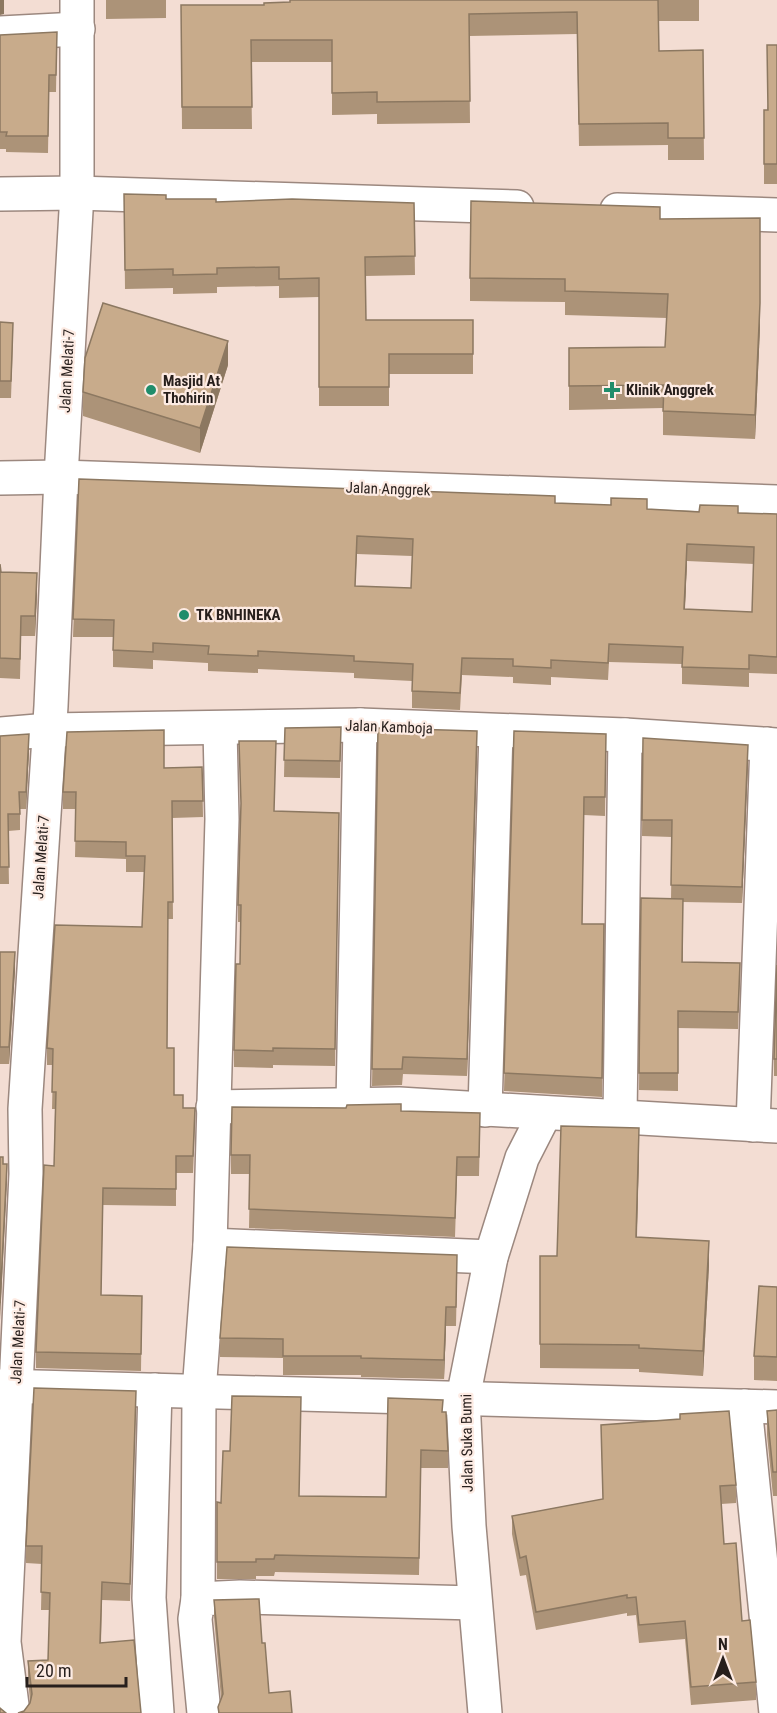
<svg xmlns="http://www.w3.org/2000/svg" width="777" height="1713" font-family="'Roboto Condensed',sans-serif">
<rect width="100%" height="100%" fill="#f3ddd3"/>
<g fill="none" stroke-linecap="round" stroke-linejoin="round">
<!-- street casing -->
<g stroke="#9c887f" stroke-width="36">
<g id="street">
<polyline points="0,33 78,29"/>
<polyline points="0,194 77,193 517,207"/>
<polyline points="617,210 777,215"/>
<polyline points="0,478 61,477 777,502"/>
<polyline points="0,734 49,730 360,725 625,735 777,745"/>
<polyline points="353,1105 360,725"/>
<polyline points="213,1107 399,1104 777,1126"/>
<polyline points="485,1110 496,731"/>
<polyline points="620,1118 625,735"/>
<polyline points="753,1125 767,744"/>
<polyline points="210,1245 491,1257"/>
<polyline points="0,1386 777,1407"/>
<polyline points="155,1390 149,1598 157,1713"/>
<polyline points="745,1406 776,1713"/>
<polyline points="198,1599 199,1392 210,1245 222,819 220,728"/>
<polyline points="13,1713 4,1642 26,1174 25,1109 51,706 61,477 77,193 77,0"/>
<polyline points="204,1713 195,1619 198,1599 240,1597 475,1603"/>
<polyline points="485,1713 469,1526 463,1398 491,1257 522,1158 545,1113"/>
</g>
</g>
<!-- street -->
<use href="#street" stroke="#fff" stroke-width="33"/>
</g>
<!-- wall -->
<g fill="#ac9378" fill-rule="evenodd">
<polygon points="106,0 166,0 166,18 106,19"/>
<polygon points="290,0 699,0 699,21 659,21 659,51 703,50 704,160 668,160 668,145 579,146 577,34 469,36 470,123 377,124 377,114 332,115 332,62 251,62 252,129 182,129 181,5 264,5 290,2"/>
<polygon points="57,32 56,92 49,92 48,153 6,152 6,149 0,149 0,35"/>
<polygon points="777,45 777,184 764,184 764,110 767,110"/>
<polygon points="124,194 166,199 216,202 414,203 415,275 365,276 366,320 473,320 473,374 389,374 389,406 319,406 319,297 279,298 279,286 217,287 217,293 173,294 173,288 125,289"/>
<polygon points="660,219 760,327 755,439 663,435 663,408 569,410 569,348 665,347 667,318 565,315 565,302 470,301 470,278"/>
<polygon points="0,322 13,340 11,398 0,398"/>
<polygon points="228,365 200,453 83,416 83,392"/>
<path d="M79 479 555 503 647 509 777 514V674L749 673V687L682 684V664L609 662 608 680 551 677V685L513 683V677L462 675 460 710 412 708V681L354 678V673L258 669V673L208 671V663L153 660V669L113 667V637H73ZM357 554 412 556 411 588 355 586ZM687 561 754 564 752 612 685 609Z"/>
<polygon points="0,564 1,572 37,593 35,636 21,636 20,679 0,678"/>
<polygon points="341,727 340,778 284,777 285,728"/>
<polygon points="378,728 477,748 467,1076 403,1074 402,1085 372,1086"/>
<polygon points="514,731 606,734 605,816 584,815 582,924 604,924 602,1097 504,1091"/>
<polygon points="0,736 29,750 26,809 20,809 20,830 8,831 9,884 0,884"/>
<polygon points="643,738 748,762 742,903 683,902 683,962 740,980 738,1029 678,1028 678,1091 639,1090 641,898 671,899 672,837 642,836"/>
<polygon points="202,767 203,817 172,818 173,919 168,919 167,1048 174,1095 195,1125 193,1173 176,1173 176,1206 103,1205 101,1295 142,1296 141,1371 36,1368 36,1352 54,1166 55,1109 52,1109 53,1065 47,1065 47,1048 142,927 144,872 126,872 126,859 75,857 76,809 63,809 63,792 164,768"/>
<polygon points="241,810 339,813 335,1066 273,1065 273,1068 234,1067 234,1050 240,964 241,922 238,922 238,905"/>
<polygon points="0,952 15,970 9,1064 0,1064"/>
<polygon points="777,965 777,1076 774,1076 774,1059"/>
<polygon points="401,1112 480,1132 479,1176 457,1176 455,1237 249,1228 250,1174 231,1174 231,1155"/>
<polygon points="639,1153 637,1237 709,1265 703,1376 639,1372 639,1369 540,1368 540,1256 557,1256"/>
<polygon points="457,1274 456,1326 446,1326 444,1379 361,1377 361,1375 283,1375 283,1358 220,1357 220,1338"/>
<polygon points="777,1287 777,1381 754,1380 754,1356"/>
<polygon points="136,1408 130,1601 102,1600 101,1643 24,1711 30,1703 30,1701 28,1678 28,1661 48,1660 50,1610 41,1610 42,1564 26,1563 26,1546"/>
<polygon points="777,1410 777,1496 773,1496 767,1435 767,1411"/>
<polygon points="443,1412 448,1451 448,1468 421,1468 419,1575 275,1572 274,1576 256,1576 256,1579 217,1579 217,1502 299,1496 386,1497"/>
<polygon points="601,1425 736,1485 736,1503 721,1504 724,1544 756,1682 756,1700 691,1705 685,1639 639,1643 636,1615 627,1616 627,1613 536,1630 526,1575 520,1576 512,1534 512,1516 603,1499"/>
<polygon points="214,1600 262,1643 269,1693 292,1713 218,1713 218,1707 221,1698 214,1617"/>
</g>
<!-- shaded-wall -->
<g fill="#8c7861">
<polygon points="0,0 4,0 4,14 0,15"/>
<polygon points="760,303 760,327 755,439 755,415"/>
<polygon points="228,341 228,365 200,453 200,428"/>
<polygon points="687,544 687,561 684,627 684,609"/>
<polygon points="37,573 37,593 35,636 35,616"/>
<polygon points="477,731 477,748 467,1076 467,1059"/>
<polygon points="29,734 29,750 26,809 26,792"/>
<polygon points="748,745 748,762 742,903 742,887"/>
<polygon points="15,952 15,970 9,1064 9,1047"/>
<polygon points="639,1128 639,1153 636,1261 636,1237"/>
<polygon points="7,1164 7,1181 0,1320 0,1303"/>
<polygon points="709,1241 709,1265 703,1376 703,1351"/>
<polygon points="446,1307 446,1326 444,1379 444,1360"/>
</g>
<!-- building -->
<g fill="#c8ab8b" stroke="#8c7861" stroke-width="1.5" fill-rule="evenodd">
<polygon points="290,0 658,0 659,51 703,50 704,138 668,138 668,123 579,124 577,12 469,14 470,101 377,102 377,92 332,93 332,40 251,40 252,107 182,107 181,5 264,5 264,3 290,2"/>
<polygon points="57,32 56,75 49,75 48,136 6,136 7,132 0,132 0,35"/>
<polygon points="767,45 777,45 777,164 764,164 764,110 768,110"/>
<polygon points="124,194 166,195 166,199 216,199 216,202 292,199 414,203 415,256 365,257 366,320 473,320 473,354 389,354 389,387 319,387 319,278 279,279 279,267 217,268 217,274 173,275 173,269 125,270"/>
<polygon points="471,201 660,207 660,219 760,218 760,303 755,415 663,411 664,385 569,386 569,348 665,347 668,294 565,291 565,279 470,278"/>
<polygon points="103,303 228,341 200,428 83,392 85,358"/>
<polygon points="0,322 13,323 11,381 0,381"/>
<path d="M79 479 555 496V503L611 505V498L647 499V509L699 512 700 505 738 506V513L777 514V657L749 655V669L682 667 683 647 609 644 608 663 551 660V668L513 666V659L462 658 460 693 412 691 413 664 354 661V656L258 651V656L208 654 209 646 153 643V652L113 650 114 620 73 619ZM357 536 413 539 411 588 355 586ZM687 544 754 547 752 612 684 609Z"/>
<polygon points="0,564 1,572 37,573 35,616 21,616 20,659 0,658"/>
<polygon points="341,727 340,761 284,760 285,728"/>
<polygon points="378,728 477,731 467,1059 403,1057 402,1069 372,1069"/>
<polygon points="164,730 164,768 202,767 203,801 172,801 173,902 168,902 167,1048 174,1048 174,1095 183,1095 183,1108 195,1108 193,1156 176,1156 176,1189 103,1188 101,1295 142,1296 141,1354 36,1352 44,1165 54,1166 56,1092 52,1092 53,1049 47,1048 55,925 142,927 145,856 126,856 126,842 75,841 76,792 63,792 67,732"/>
<polygon points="514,731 606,734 605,797 584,797 582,924 604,924 602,1078 504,1073"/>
<polygon points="29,734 26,792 19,792 20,814 8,814 9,867 0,867 0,736"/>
<polygon points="643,738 748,745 742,887 671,885 672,820 642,820"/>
<polygon points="239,741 276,741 274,811 339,813 335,1049 273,1048 273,1051 234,1050 236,964 240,964 241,905 238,905 241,803"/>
<polygon points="641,898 683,899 682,962 740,963 738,1012 678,1011 678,1073 639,1073"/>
<polygon points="0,952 15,952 9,1047 0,1047"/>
<polygon points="777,965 777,1059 774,1059"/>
<polygon points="399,1104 401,1104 401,1111 480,1113 479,1157 457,1157 455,1218 249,1209 250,1155 231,1155 232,1107 346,1108 347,1105"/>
<polygon points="561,1126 639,1128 636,1237 709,1241 703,1351 639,1348 639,1345 540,1344 540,1256 557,1256"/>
<polygon points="0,1157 3,1157 3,1164 7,1164 0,1303"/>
<polygon points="227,1247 457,1255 456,1307 446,1307 444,1360 361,1358 361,1356 283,1356 283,1339 220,1338"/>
<polygon points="759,1286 777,1287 777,1357 754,1356"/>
<polygon points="34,1388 136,1391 130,1584 102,1582 100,1643 134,1640 141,1713 18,1713 24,1711 30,1703 32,1694 28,1661 48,1660 50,1593 41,1592 42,1546 26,1546"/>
<polygon points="232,1396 301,1397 299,1496 386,1497 388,1398 443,1400 442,1412 446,1412 448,1451 421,1450 419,1558 275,1555 274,1559 256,1559 256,1562 217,1562 217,1502 221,1503 223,1451 230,1451"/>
<polygon points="777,1410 777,1472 773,1472 767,1411"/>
<polygon points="729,1411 736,1485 720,1486 724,1544 736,1543 742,1621 750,1620 756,1682 691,1687 685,1621 639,1625 636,1597 627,1598 627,1595 536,1612 526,1556 520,1558 512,1516 603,1499 601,1425 680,1419 680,1414"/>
<polygon points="259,1599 262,1643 265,1643 269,1693 290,1691 292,1713 219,1713 218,1707 223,1694 214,1600"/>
<polygon points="0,1708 6,1713 0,1713"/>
</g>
<!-- markers -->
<g fill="#208d6b" stroke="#fdebe3" stroke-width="2">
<circle cx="151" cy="390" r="6"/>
<path d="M609 381h6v6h6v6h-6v6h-6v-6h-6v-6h6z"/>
<circle cx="184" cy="615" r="6"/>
</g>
<g text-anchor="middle" stroke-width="4.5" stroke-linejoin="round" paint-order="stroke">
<!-- street labels -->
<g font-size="15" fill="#271f1c" stroke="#fdebe3">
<text transform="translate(67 371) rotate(-87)" y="5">Jalan Melati-7</text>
<text transform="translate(388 489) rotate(2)" y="5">Jalan Anggrek</text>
<text transform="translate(389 727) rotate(2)" y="5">Jalan Kamboja</text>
<text transform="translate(41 857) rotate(-86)" y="5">Jalan Melati-7</text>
<text transform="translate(18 1342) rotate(-87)" y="5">Jalan Melati-7</text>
<text transform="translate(467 1443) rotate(-91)" y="5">Jalan Suka Bumi</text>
</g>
<!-- poi labels -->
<g font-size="15" font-weight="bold" fill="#271f1c" stroke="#fdebe3" text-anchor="start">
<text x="163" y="386">Masjid At<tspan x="163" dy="17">Thohirin</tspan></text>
<text x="626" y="395">Klinik Anggrek</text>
<text x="196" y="620">TK BNHINEKA</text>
</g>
</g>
<!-- north arrow -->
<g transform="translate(723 1659)" stroke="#fdebe3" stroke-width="4.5" paint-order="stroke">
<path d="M0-4.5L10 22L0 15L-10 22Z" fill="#271f1c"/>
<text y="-9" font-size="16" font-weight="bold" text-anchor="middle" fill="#271f1c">N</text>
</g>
<!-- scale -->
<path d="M27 1677v9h99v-9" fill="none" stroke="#271f1c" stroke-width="3"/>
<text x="36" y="1677" font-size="18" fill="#271f1c" stroke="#fdebe3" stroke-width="4.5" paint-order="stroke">20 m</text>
</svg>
